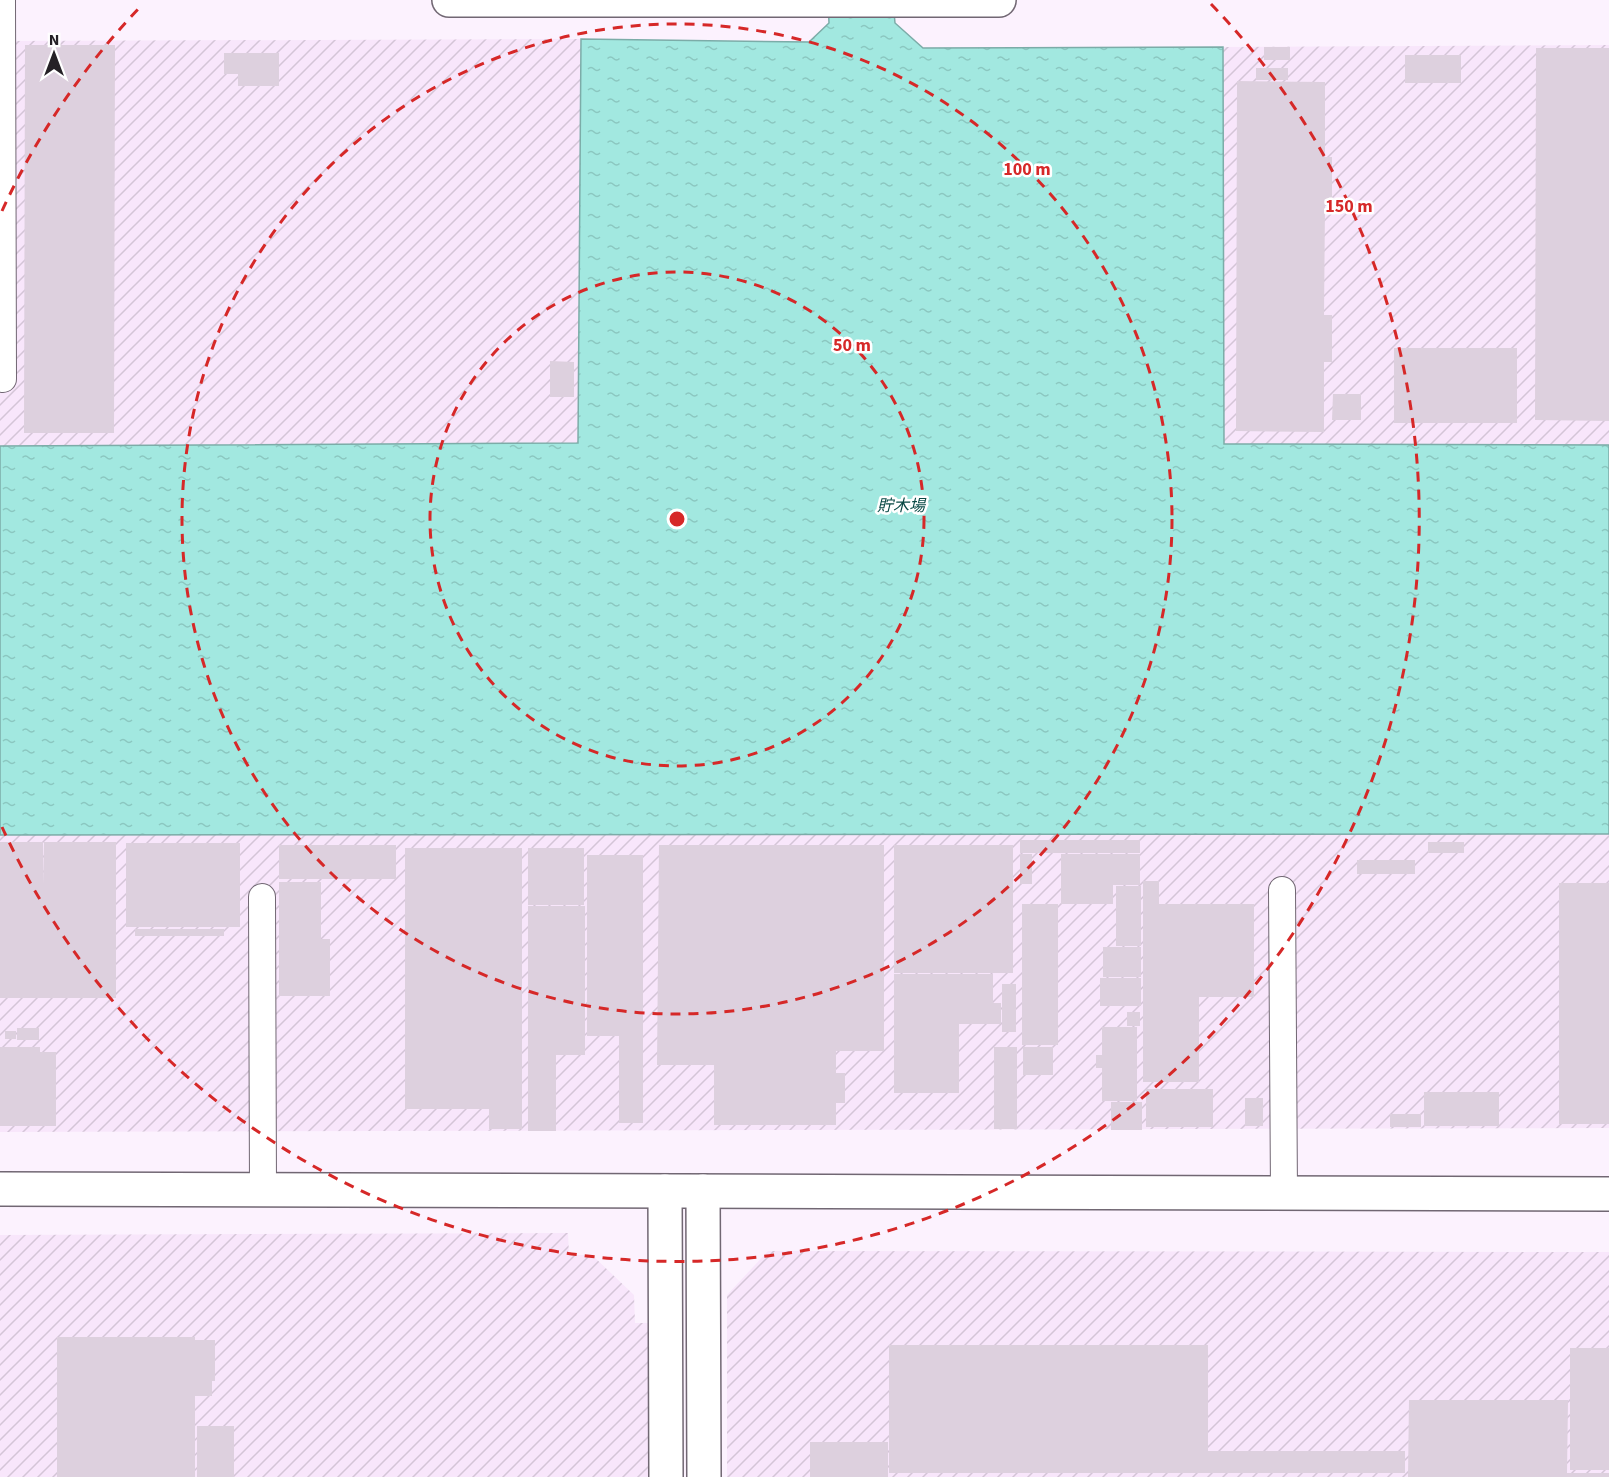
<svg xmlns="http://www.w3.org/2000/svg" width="1609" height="1477" font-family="'Source Sans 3','Noto Sans JP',sans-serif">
<defs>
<pattern id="industrial-furrows" width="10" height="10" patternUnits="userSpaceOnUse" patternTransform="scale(1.5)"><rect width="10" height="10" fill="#f8e6fb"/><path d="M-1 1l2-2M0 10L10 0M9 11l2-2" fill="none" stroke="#d4c5d7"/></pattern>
<pattern id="water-ripples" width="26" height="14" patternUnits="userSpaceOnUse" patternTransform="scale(1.5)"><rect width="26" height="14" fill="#a2e8e0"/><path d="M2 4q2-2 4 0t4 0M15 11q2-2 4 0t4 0" fill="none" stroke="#8bc7c0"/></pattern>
</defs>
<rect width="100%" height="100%" fill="#fcf2fe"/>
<!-- industrial -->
<g fill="url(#industrial-furrows)">
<polygon points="581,39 578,443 0,446 0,41"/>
<polygon points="1609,45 1609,445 1224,444 1223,47"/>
<polygon points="1609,834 1609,1128 0,1132 0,835"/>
<polygon points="568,1233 569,1255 592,1255 634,1295 635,1323 649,1323 651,1477 0,1477 0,1235"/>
<polygon points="768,1251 1609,1252 1609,1477 727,1477 727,1295"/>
</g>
<!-- water -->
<polygon fill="url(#water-ripples)" stroke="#7caca8" stroke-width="1.5" points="828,0 893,0 895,23 923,48 1223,47 1224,444 1609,445 1609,834 0,835 0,446 578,443 581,39 809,42 829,23"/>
<!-- building -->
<g fill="#ddd0de">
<polygon points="25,45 115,45 114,433 24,433"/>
<rect x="1264" y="47" width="26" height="13"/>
<polygon points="1536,48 1609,48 1609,421 1535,420"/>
<polygon points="224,53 279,53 279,86 238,86 238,74 224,74"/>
<rect x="1405" y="55" width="56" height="28"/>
<rect x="1256" y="68" width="32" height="12"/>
<polygon points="1237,81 1325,82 1325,157 1332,157 1332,206 1325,206 1324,315 1332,315 1332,362 1324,362 1324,432 1236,431"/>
<rect x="1394" y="348" width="123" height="75"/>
<polygon points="550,361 574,362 574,397 550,397"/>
<polygon points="1333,394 1361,394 1361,420 1332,420"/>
<rect x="1020" y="840" width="120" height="13"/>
<polygon points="0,842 43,842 43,884 44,842 116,842 116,998 0,998"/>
<rect x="1428" y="842" width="36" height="11"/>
<rect x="126" y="843" width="114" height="84"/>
<rect x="279" y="845" width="117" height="34"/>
<polygon points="659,845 884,845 884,1051 836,1051 836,1073 845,1073 845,1103 836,1103 836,1125 714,1125 714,1065 657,1065"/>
<rect x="894" y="845" width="119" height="128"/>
<polygon points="405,848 522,848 522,1129 489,1129 489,1109 405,1109"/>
<rect x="528" y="848" width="56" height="57"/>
<rect x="1020" y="854" width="12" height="30"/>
<polygon points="1061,854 1140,854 1140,885 1113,885 1113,904 1061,904"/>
<polygon points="587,855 643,855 643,1123 619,1123 619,1036 587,1036"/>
<rect x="1357" y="860" width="58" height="14"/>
<polygon points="1143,881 1159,881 1159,904 1254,904 1254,997 1199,997 1199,1082 1143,1082"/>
<polygon points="279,882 321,882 321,939 330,939 330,996 279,996"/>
<rect x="1559" y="883" width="50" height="241"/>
<rect x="1116" y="886" width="25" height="60"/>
<rect x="1022" y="904" width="36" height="141"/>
<polygon points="528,906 585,906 585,1055 556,1055 556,1131 528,1131"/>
<rect x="135" y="929" width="89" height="7"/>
<rect x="1103" y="947" width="38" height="30"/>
<polygon points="894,974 993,974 993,1003 1001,1003 1001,1024 959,1024 959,1093 894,1093"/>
<rect x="1100" y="978" width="41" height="28"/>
<rect x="1002" y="984" width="14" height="48"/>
<rect x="1127" y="1012" width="13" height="14"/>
<polygon points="1102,1027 1137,1027 1137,1101 1102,1101 1102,1068 1096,1068 1096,1055 1102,1055"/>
<rect x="17" y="1028" width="22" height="12"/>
<rect x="5" y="1031" width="11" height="8"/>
<polygon points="0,1047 40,1047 40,1052 56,1052 56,1126 0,1126"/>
<rect x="994" y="1047" width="23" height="82"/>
<rect x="1023" y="1047" width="30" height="28"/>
<rect x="1146" y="1089" width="67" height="38"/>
<rect x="1424" y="1092" width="75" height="34"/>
<rect x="1245" y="1098" width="18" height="28"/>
<rect x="1111" y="1102" width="31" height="28"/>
<rect x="1390" y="1114" width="31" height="13"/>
<polygon points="57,1337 195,1337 195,1340 215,1340 215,1381 212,1381 212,1396 195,1396 195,1477 57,1477"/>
<polygon points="889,1345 1208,1345 1208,1451 1405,1451 1405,1473 889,1473"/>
<rect x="1570" y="1348" width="39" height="122"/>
<polygon points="1409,1400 1568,1400 1567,1473 1609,1473 1609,1477 1408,1477"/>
<rect x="197" y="1426" width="37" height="51"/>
<rect x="810" y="1442" width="78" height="35"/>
</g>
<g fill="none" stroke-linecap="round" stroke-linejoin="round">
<!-- street casing -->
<g stroke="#716773" stroke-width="28">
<g id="street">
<polyline points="2,0 3,379"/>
<polyline points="1282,890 1284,1193"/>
<polyline points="262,897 263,1190"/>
</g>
</g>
<!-- secondary casing -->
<g stroke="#716773" stroke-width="36">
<g id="secondary">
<polyline points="449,0 999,0"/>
<polyline points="0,1189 1609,1194"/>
<polyline points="665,1191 666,1477"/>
<polyline points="703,1191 704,1477"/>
</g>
</g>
<!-- street -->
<use href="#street" stroke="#fff" stroke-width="26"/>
<!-- secondary -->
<use href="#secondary" stroke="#fff" stroke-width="33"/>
</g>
<!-- distance rings -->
<g fill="none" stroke="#d62828" stroke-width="3" stroke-dasharray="10 8">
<circle cx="677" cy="519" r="247"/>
<circle cx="677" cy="519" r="495"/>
<path d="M2 211A742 742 0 0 1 143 4M1211 4A742 742 0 1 1 2 827"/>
</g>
<g text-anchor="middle" stroke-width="5" stroke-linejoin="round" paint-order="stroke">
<!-- water labels -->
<g font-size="16" font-style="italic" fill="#094945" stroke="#fff">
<text x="901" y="511">貯木場</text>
</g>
</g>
<circle cx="677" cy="519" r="9" fill="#d62828" stroke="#fff" stroke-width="3"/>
<g font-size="18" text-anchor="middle" font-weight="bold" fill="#d62828" stroke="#fff" stroke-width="5" stroke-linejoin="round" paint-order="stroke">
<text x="1027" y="175">100 m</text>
<text x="1349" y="212">150 m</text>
<text x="852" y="351">50 m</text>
</g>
<!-- north arrow -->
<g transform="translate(54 54)" stroke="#ffffff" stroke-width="4.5" paint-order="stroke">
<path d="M0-4.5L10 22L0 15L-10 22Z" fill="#252126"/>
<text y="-9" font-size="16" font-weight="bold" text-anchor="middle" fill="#252126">N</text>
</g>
</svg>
